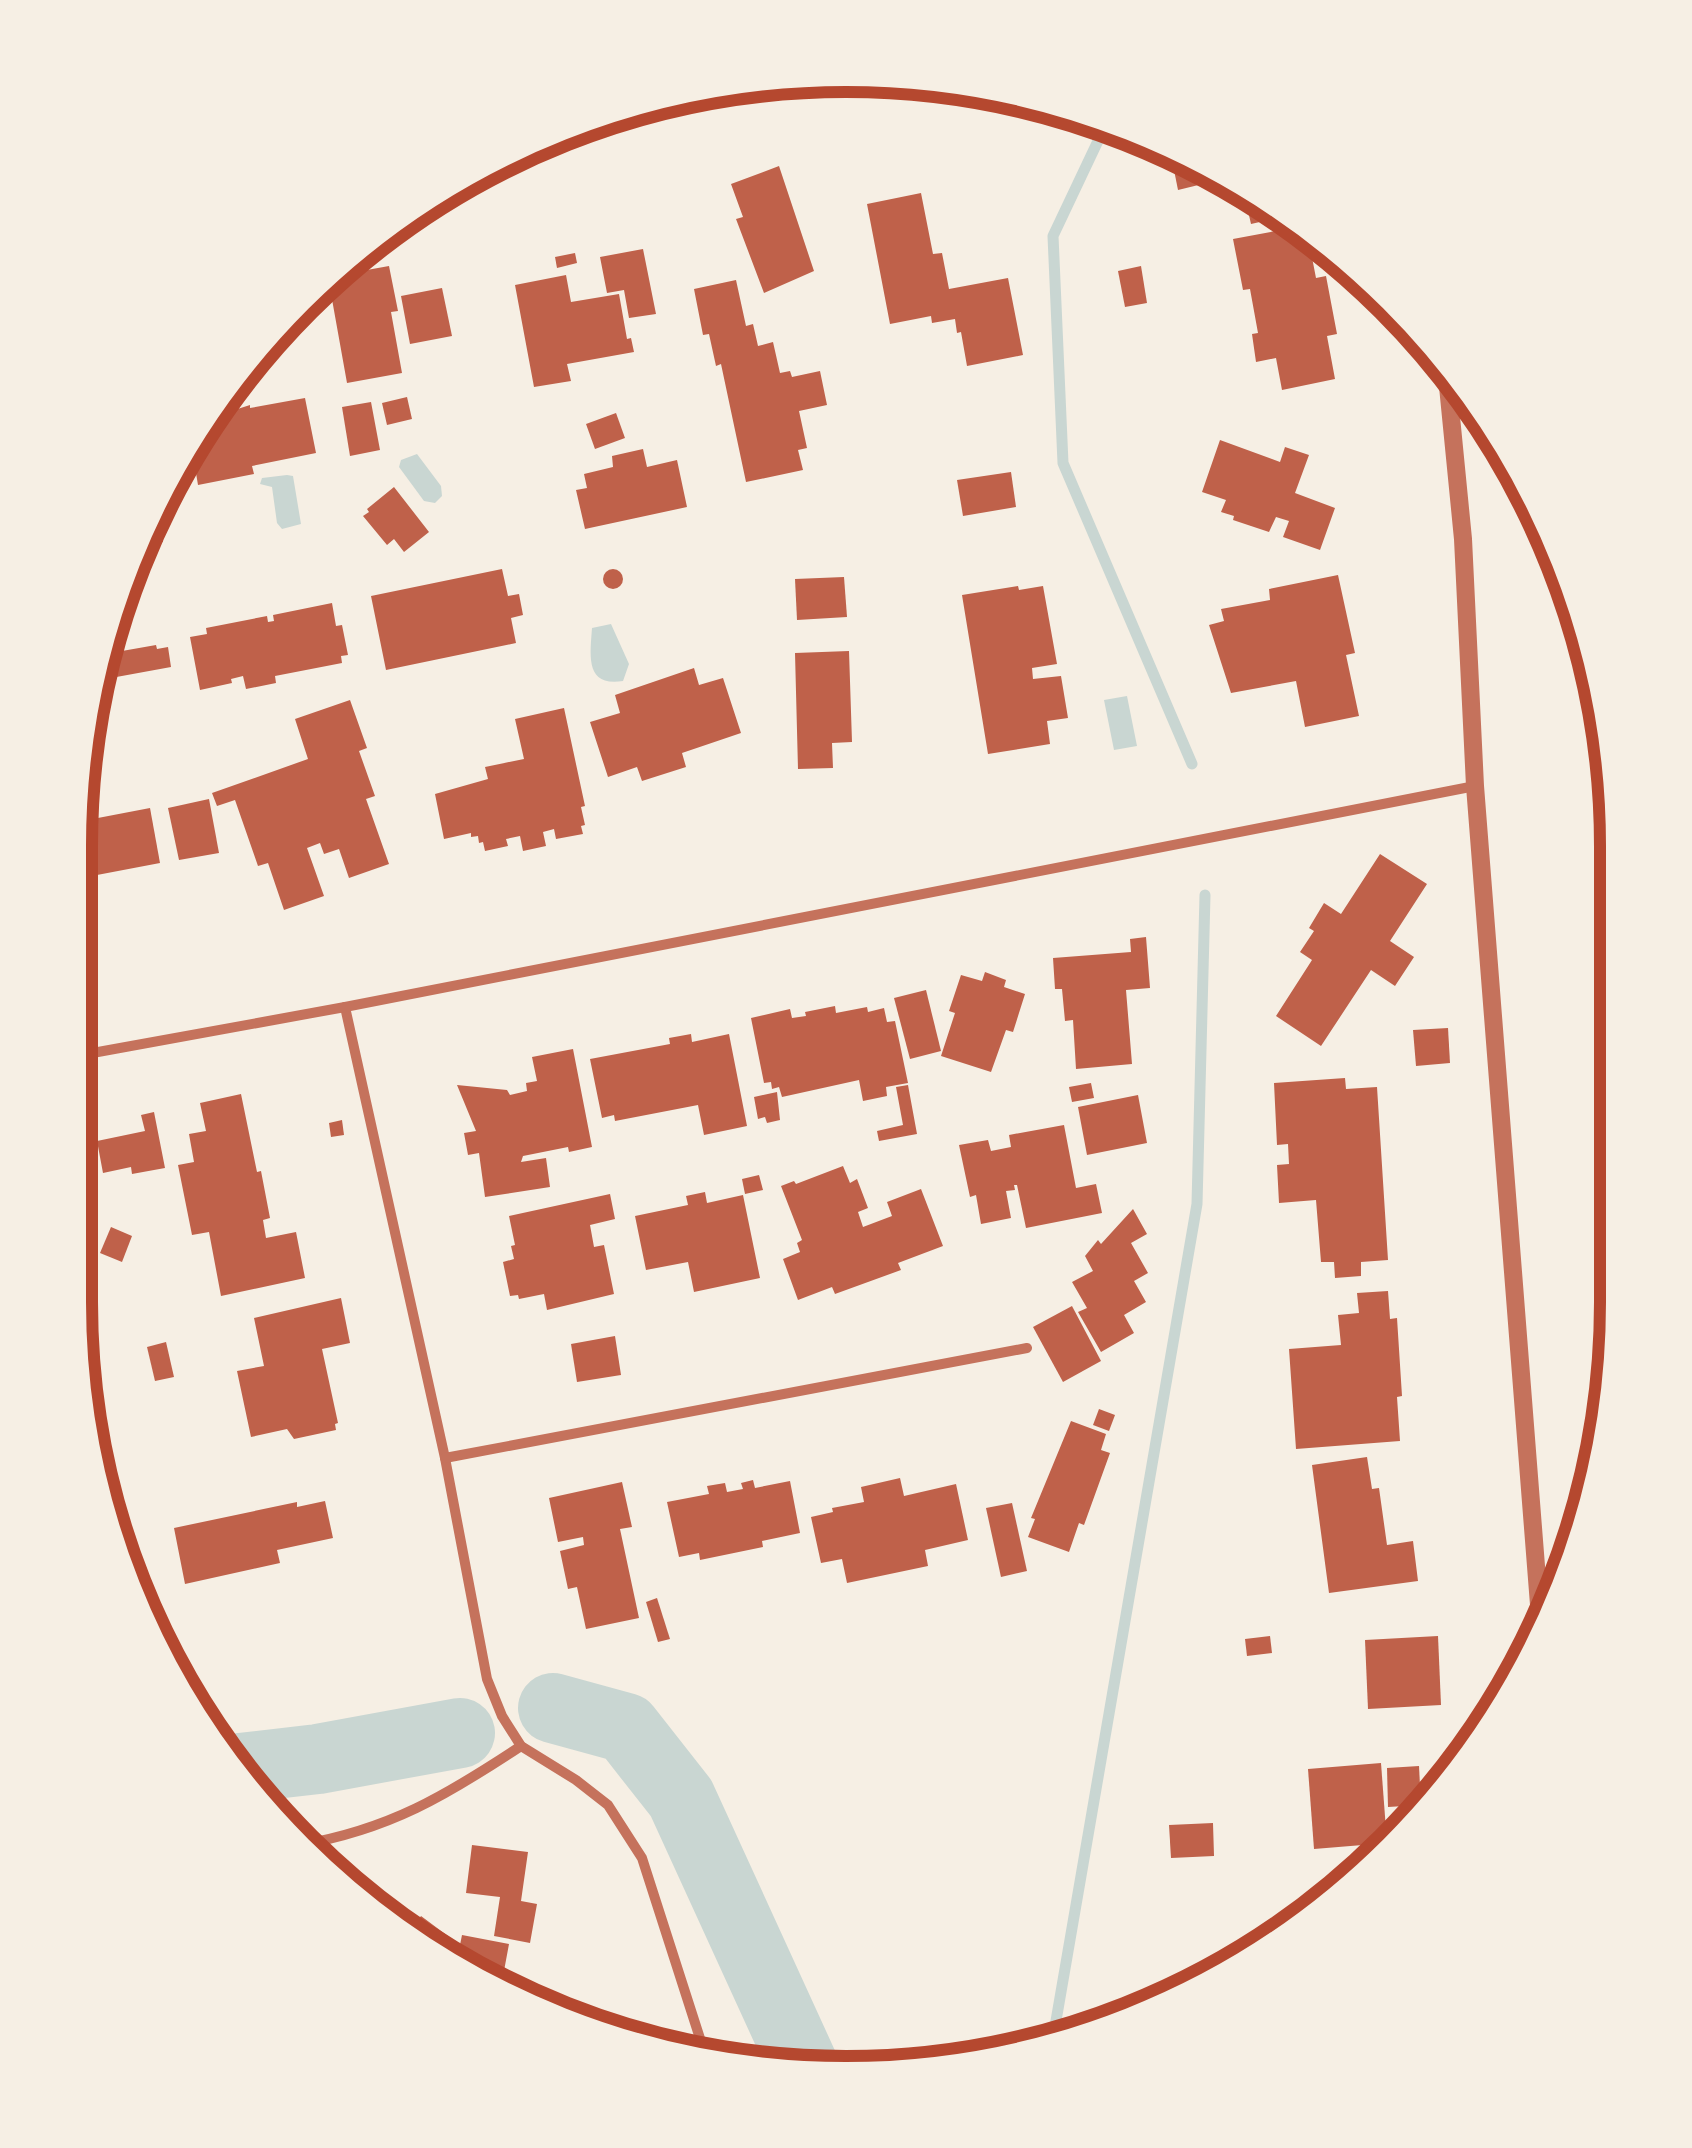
<svg xmlns="http://www.w3.org/2000/svg" width="1692" height="2148" font-family="Jost,sans-serif">
<rect width="100%" height="100%" fill="#f6efe4"/>
<!-- water -->
<g fill="#c9d6d2">
<polygon points="417,454 441,486 442,496 435,503 424,501 399,467 401,460"/>
<polygon points="287,475 293,476 301,524 282,529 277,523 272,487 260,484 262,478"/>
<path d="M611 624 629 664 623 681C585 687 590 656 592 628Z"/>
<polygon points="1127,696 1137,746 1114,750 1104,700"/>
</g>
<g fill="none" stroke-linecap="round" stroke-linejoin="round">
<!-- stream -->
<g stroke="#c9d6d2" stroke-width="11">
<polyline points="1106,124 1053,236 1063,463 1192,764"/>
<polyline points="1052,2044 1197,1204 1205,895"/>
</g>
<!-- river -->
<g stroke="#c9d6d2" stroke-width="70">
<polyline points="553,1708 626,1728 681,1798 804,2067"/>
<polyline points="240,1768 318,1759 460,1733"/>
</g>
</g>
<!-- building -->
<g fill="#bf614a">
<polygon points="1182,153 1218,174 1219,180 1178,190 1171,155"/>
<polygon points="779,166 814,271 764,293 736,219 743,217 731,184"/>
<polygon points="1243,189 1260,200 1286,216 1251,224"/>
<polygon points="921,193 933,254 942,253 949,289 1008,278 1023,355 967,366 961,332 957,333 955,319 932,323 931,316 890,324 867,204"/>
<polygon points="1302,226 1308,247 1310,247 1316,278 1326,276 1337,334 1327,336 1335,379 1282,390 1276,358 1256,362 1252,334 1258,333 1250,289 1243,290 1233,239"/>
<polygon points="643,249 656,314 629,318 624,290 607,293 600,257"/>
<polygon points="575,253 577,263 557,268 555,257"/>
<polygon points="389,266 398,311 391,312 402,373 347,383 328,277"/>
<polygon points="1141,266 1147,303 1125,307 1118,271"/>
<polygon points="566,275 571,302 619,294 627,339 631,338 634,352 567,364 571,381 534,387 515,285"/>
<polygon points="736,280 746,326 753,324 758,346 773,342 780,373 790,371 792,377 820,371 827,405 799,411 807,448 798,450 803,470 746,482 721,364 716,366 709,334 703,335 694,289"/>
<polygon points="442,288 452,336 410,344 401,296"/>
<polygon points="407,397 412,419 387,425 382,403"/>
<polygon points="305,398 316,453 252,466 254,474 198,485 193,455 220,404 222,414 250,405 250,408"/>
<polygon points="371,402 380,450 350,456 342,407"/>
<polygon points="616,413 625,438 595,449 586,424"/>
<polygon points="1220,440 1280,462 1285,447 1309,455 1295,493 1335,508 1320,550 1283,537 1289,521 1276,517 1269,532 1233,520 1234,516 1221,512 1226,500 1202,492"/>
<polygon points="643,449 647,467 677,460 687,507 585,529 576,490 587,488 584,474 613,467 612,456"/>
<polygon points="1011,472 1016,507 963,516 957,480"/>
<polygon points="394,487 429,532 404,552 394,539 387,545 363,516 369,512 367,509"/>
<polygon points="158,519 163,542 144,546 155,525"/>
<circle cx="613" cy="579" r="10"/>
<polygon points="502,569 508,596 519,594 523,615 511,618 516,643 386,670 371,596"/>
<polygon points="1338,575 1355,653 1346,655 1359,716 1305,727 1296,681 1231,693 1209,625 1224,621 1221,609 1270,600 1269,589"/>
<polygon points="844,577 847,617 797,620 795,579"/>
<polygon points="1018,586 1019,590 1043,586 1057,664 1032,668 1033,679 1061,676 1068,718 1047,721 1050,744 988,754 962,595"/>
<polygon points="332,603 336,626 342,625 348,655 341,656 342,663 275,676 276,683 246,689 243,676 231,679 232,683 200,690 190,637 207,634 206,628 267,616 268,622 274,621 273,615"/>
<polygon points="156,645 157,649 168,647 171,667 100,680 105,654"/>
<polygon points="849,651 852,742 832,743 833,768 798,769 795,653"/>
<polygon points="694,668 699,685 723,678 741,733 682,753 686,767 642,781 637,767 608,777 590,722 620,713 615,695"/>
<polygon points="350,700 367,748 359,751 375,796 366,799 389,864 349,878 339,849 324,854 320,843 307,848 324,896 284,910 268,863 258,866 235,800 217,806 212,793 308,759 295,719"/>
<polygon points="564,708 585,806 581,807 585,825 581,826 583,834 556,839 554,829 543,832 546,846 523,851 520,836 506,839 508,846 485,851 483,842 479,843 478,836 471,837 471,833 444,839 435,794 488,779 485,767 524,759 515,719"/>
<polygon points="209,799 219,853 179,860 168,808"/>
<polygon points="150,808 160,863 76,879 77,822"/>
<polygon points="1380,854 1427,884 1390,941 1414,957 1395,986 1371,970 1321,1046 1276,1016 1312,960 1300,952 1314,931 1309,928 1324,903 1341,914"/>
<polygon points="1146,937 1150,988 1126,990 1132,1064 1076,1069 1073,1020 1065,1021 1062,989 1055,989 1053,958 1131,952 1130,939"/>
<polygon points="985,972 1006,980 1004,987 1025,994 1013,1032 1006,1030 991,1072 941,1056 955,1013 949,1011 961,975 982,981"/>
<polygon points="926,990 941,1051 910,1059 894,998"/>
<polygon points="835,1006 836,1013 867,1007 868,1012 884,1008 887,1022 895,1021 908,1083 886,1087 887,1096 863,1101 859,1080 782,1097 779,1087 772,1089 771,1082 764,1083 751,1018 790,1009 792,1018 806,1016 805,1012"/>
<polygon points="1448,1028 1450,1063 1416,1066 1413,1030"/>
<polygon points="691,1034 692,1042 729,1034 747,1126 704,1135 698,1105 615,1121 614,1115 602,1118 590,1059 670,1044 669,1038"/>
<polygon points="573,1049 592,1147 569,1152 568,1147 523,1156 521,1162 546,1158 550,1187 485,1197 479,1153 468,1155 464,1133 476,1131 457,1085 507,1090 510,1095 527,1091 526,1083 537,1081 532,1057"/>
<polygon points="1345,1078 1346,1089 1377,1087 1388,1260 1361,1262 1361,1276 1335,1278 1334,1262 1321,1262 1316,1200 1279,1203 1277,1165 1289,1164 1288,1144 1277,1145 1274,1083"/>
<polygon points="1091,1083 1094,1098 1072,1102 1069,1087"/>
<polygon points="908,1085 917,1134 879,1141 877,1131 903,1125 896,1087"/>
<polygon points="777,1092 780,1120 767,1123 765,1117 758,1119 754,1097"/>
<polygon points="241,1094 257,1172 261,1171 270,1218 263,1220 266,1238 296,1232 305,1278 221,1296 209,1232 192,1235 178,1165 194,1162 189,1134 206,1131 200,1103"/>
<polygon points="1138,1095 1147,1143 1087,1155 1078,1107"/>
<polygon points="154,1112 165,1168 132,1174 131,1167 103,1173 97,1141 145,1131 141,1115"/>
<polygon points="342,1120 344,1135 331,1137 329,1123"/>
<polygon points="1064,1125 1076,1188 1096,1184 1102,1213 1026,1228 1017,1185 1014,1185 1015,1190 1006,1191 1011,1218 981,1224 976,1195 970,1197 959,1145 988,1140 991,1151 1011,1147 1009,1135"/>
<polygon points="843,1166 850,1183 857,1179 868,1208 858,1212 863,1227 892,1216 887,1202 921,1189 943,1246 898,1263 901,1270 835,1294 832,1287 798,1300 783,1259 800,1252 797,1243 802,1240 781,1186 794,1181 796,1184"/>
<polygon points="759,1175 763,1190 745,1194 742,1179"/>
<polygon points="77,1191 87,1242 75,1245 75,1192"/>
<polygon points="705,1192 707,1203 743,1195 760,1278 694,1292 688,1262 646,1270 635,1216 688,1205 686,1196"/>
<polygon points="610,1194 615,1219 590,1225 594,1247 604,1245 614,1294 547,1310 544,1294 519,1299 518,1295 510,1296 503,1262 514,1259 511,1246 515,1245 509,1216"/>
<polygon points="1133,1209 1147,1234 1131,1243 1148,1273 1134,1281 1146,1302 1124,1315 1134,1333 1101,1352 1078,1312 1087,1308 1072,1282 1093,1271 1085,1256 1098,1240 1101,1244"/>
<polygon points="111,1227 132,1236 122,1262 100,1253"/>
<polygon points="95,1248 98,1262 85,1265 82,1250"/>
<polygon points="89,1267 93,1289 75,1293 75,1270"/>
<polygon points="1388,1291 1390,1319 1397,1318 1402,1396 1397,1397 1400,1441 1296,1449 1289,1349 1341,1345 1338,1315 1359,1313 1357,1293"/>
<polygon points="341,1298 350,1343 322,1349 338,1423 335,1424 336,1430 294,1439 287,1429 251,1437 237,1371 264,1366 254,1318"/>
<polygon points="1072,1306 1101,1361 1063,1382 1033,1327"/>
<polygon points="615,1336 621,1375 577,1382 571,1344"/>
<polygon points="166,1342 174,1377 155,1381 147,1347"/>
<polygon points="1099,1409 1115,1415 1109,1431 1093,1425"/>
<polygon points="1071,1421 1106,1434 1101,1450 1110,1453 1084,1525 1079,1523 1069,1552 1028,1537 1035,1519 1031,1518"/>
<polygon points="1367,1457 1372,1489 1379,1488 1387,1545 1413,1541 1418,1581 1329,1593 1312,1465"/>
<polygon points="900,1478 904,1496 956,1484 968,1540 925,1550 928,1566 847,1583 842,1559 821,1563 811,1517 833,1512 832,1508 864,1502 861,1487"/>
<polygon points="753,1480 755,1488 790,1481 800,1533 762,1541 763,1547 700,1560 699,1553 679,1557 667,1502 709,1494 707,1486 725,1483 727,1492 743,1489 741,1483"/>
<polygon points="622,1482 632,1527 620,1529 639,1618 586,1629 577,1587 568,1589 560,1551 584,1545 583,1537 558,1542 549,1498"/>
<polygon points="325,1501 333,1538 277,1550 280,1563 185,1584 174,1528 297,1502 297,1507"/>
<polygon points="1012,1503 1027,1571 1001,1577 986,1508"/>
<polygon points="657,1598 670,1639 658,1642 646,1602"/>
<polygon points="1270,1636 1272,1653 1247,1656 1245,1639"/>
<polygon points="1438,1636 1441,1705 1368,1709 1365,1640"/>
<polygon points="1381,1763 1387,1843 1314,1849 1308,1769"/>
<polygon points="1419,1766 1421,1805 1388,1807 1387,1768"/>
<polygon points="1213,1823 1214,1856 1171,1858 1169,1825"/>
<polygon points="472,1845 528,1852 521,1901 537,1904 530,1943 494,1936 500,1897 466,1893"/>
<polygon points="421,1916 460,1945 462,1935 509,1944 501,1987 461,1970 410,1931"/>
</g>
<g fill="none" stroke-linecap="round" stroke-linejoin="round">
<!-- minor -->
<g stroke="#c5725c" stroke-width="10">
<polyline points="574,127 832,79"/>
<polyline points="345,1007 445,1458 487,1679 502,1716 521,1746 576,1780 608,1805 642,1858 705,2054"/>
<polyline points="76,1056 345,1007 1475,786"/>
<polyline points="445,1458 1027,1348"/>
<path d="M299 1845C389 1830 447 1795 521 1746"/>
</g>
<!-- tertiary -->
<polyline stroke="#c5725c" stroke-width="18" points="1446,366 1463,539 1475,786 1541,1630"/>
</g>
<!-- crop -->
<path d="M0 0H1692V2148H0ZM846 92H846A754 754 0 0 1 1600 846V1302A754 754 0 0 1 846 2056H846A754 754 0 0 1 92 1302V846A754 754 0 0 1 846 92Z" fill="#f6efe4" fill-rule="evenodd"/>
<path fill="none" stroke="#b5482f" stroke-width="12" d="M846 92H846A754 754 0 0 1 1600 846V1302A754 754 0 0 1 846 2056H846A754 754 0 0 1 92 1302V846A754 754 0 0 1 846 92Z"/>
</svg>
